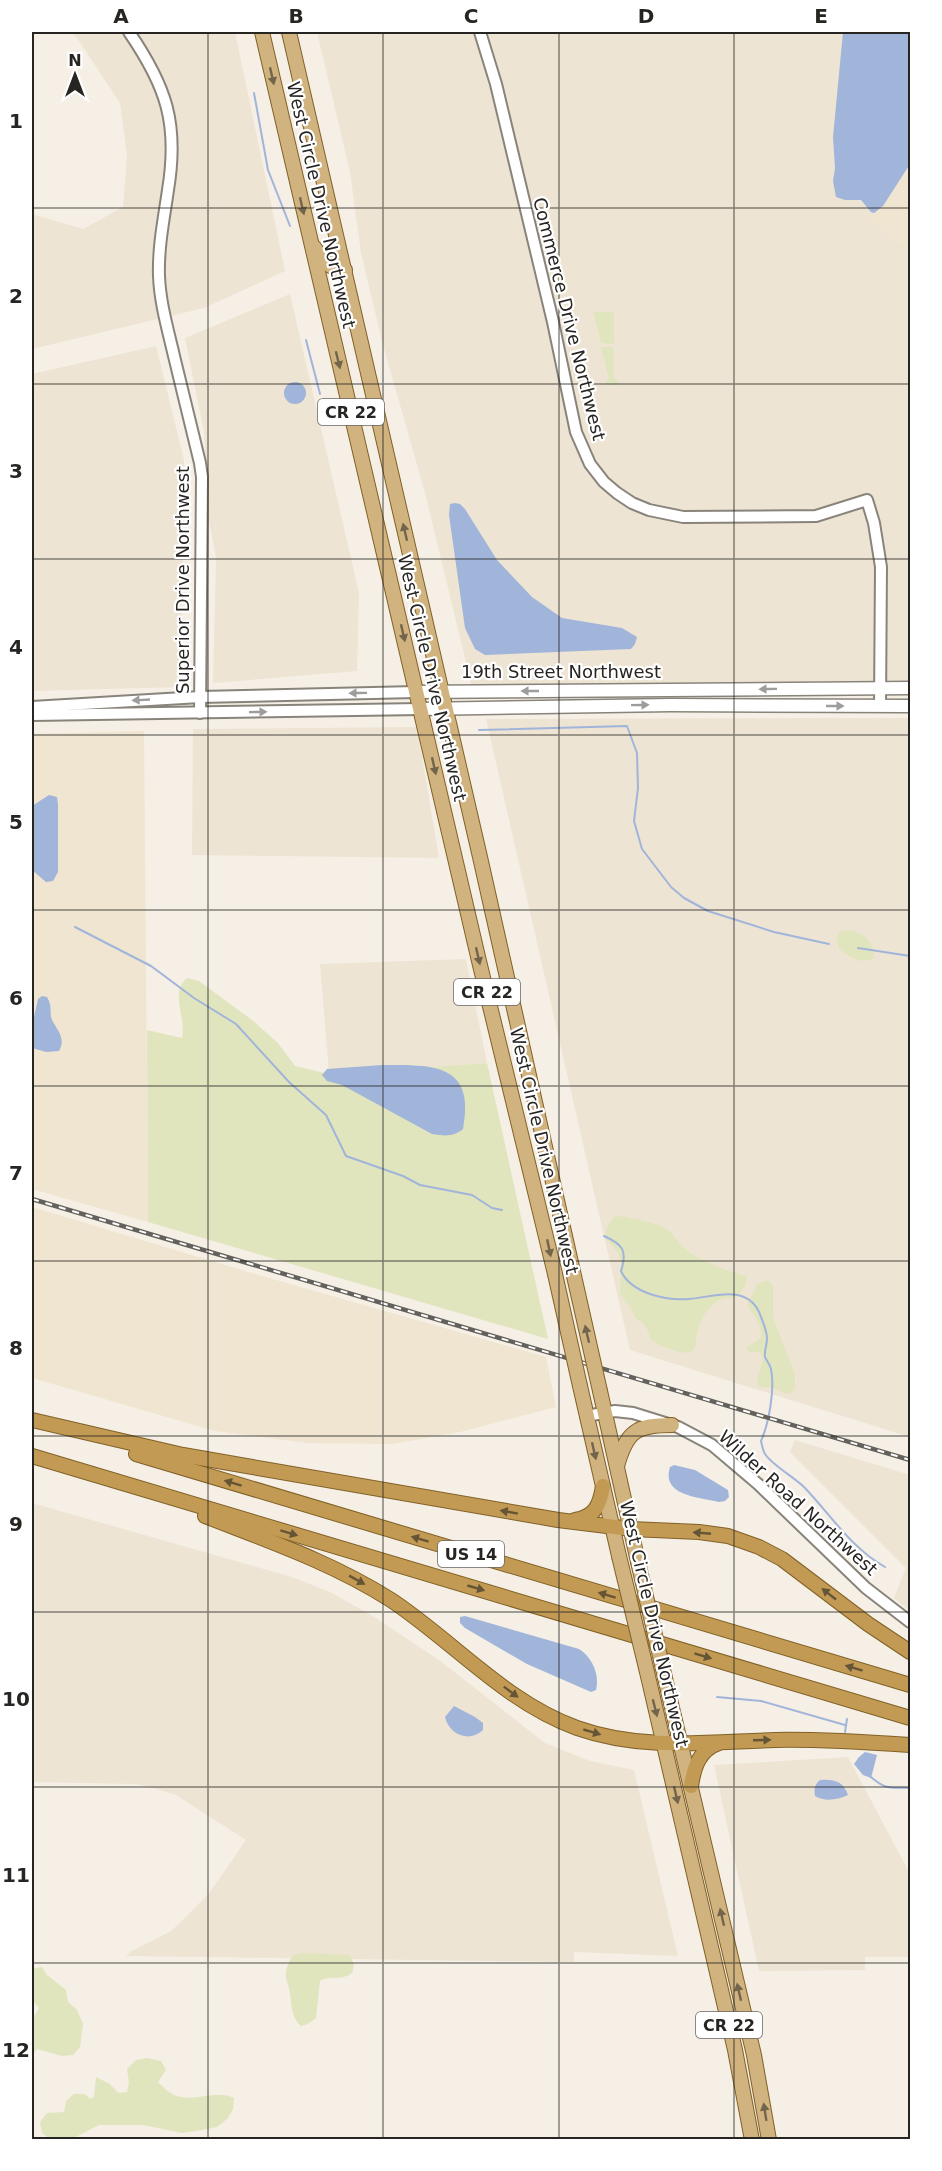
<svg xmlns="http://www.w3.org/2000/svg" width="942" height="2171" font-family="'DejaVu Sans',sans-serif">
<rect width="100%" height="100%" fill="#f5efe5"/>
<!-- built -->
<g fill="#eee4d3">
<polygon points="73,32 235,32 285,271 204,308 32,349 32,214 83,229 123,207 127,155 120,103"/>
<polygon points="317,32 910,32 910,157 870,220 910,250 910,682 472,687 425,493 383,345 361,253 350,172"/>
<polygon points="290,294 359,593 357,671 213,683 216,557 208,516 204,432 185,338"/>
<polygon points="156,346 184,460 181,687 32,691 32,374"/>
<polygon points="910,718 910,1437 630,1350 486,719"/>
<polygon points="417,727 439,858 192,855 193,729"/>
<polygon points="466,959 487,1063 329,1074 320,964"/>
<polygon points="795,1440 910,1475 910,1611 894,1598 906,1568 790,1452"/>
<polygon points="32,1503 292,1577 330,1592 376,1618 439,1660 545,1743 590,1761 634,1770 678,1956 574,1952 574,1962 126,1956 130,1952 171,1931 190,1913 210,1892 246,1840 176,1795 157,1789 136,1784 32,1782"/>
<polygon points="848,1757 910,1874 910,1957 865,1957 865,1970 759,1971 714,1765"/>
</g>
<!-- industrial -->
<g fill="#f0e5d0">
<polygon points="910,157 910,250 870,220"/>
<polygon points="144,731 148,1222 32,1189 32,734"/>
<polygon points="32,1207 255,1274 546,1357 556,1407 460,1432 392,1444 307,1443 215,1431 32,1378"/>
</g>
<!-- green -->
<g fill="#e1e5be">
<polygon points="593,312 614,312 614,344 601,343"/>
<polygon points="601,347 613,347 614,378 620,382 618,385 608,385 605,382 609,379"/>
<path d="M842 930C859 929 875 940 874 958 861 965 850 958 839 949L836 937Z"/>
<path d="M187 978 199 981 252 1020 278 1043 295 1066 329 1074 487 1063 548 1339 148 1222 147 1030 182 1038C187 1019 169 993 187 978Z"/>
<path d="M621 1216C634 1219 649 1221 661 1226 672 1230 678 1244 688 1251 705 1263 727 1271 747 1276 747 1285 741 1295 732 1298 729 1299 726 1298 723 1299 705 1305 695 1329 696 1346L690 1353 678 1352 661 1346 651 1340 648 1331 643 1323 635 1318 631 1308 620 1294 621 1263 618 1253 606 1238V1230L614 1217Z"/>
<path d="M764 1281H769L773 1286V1318L795 1374V1388L791 1393C782 1395 781 1390 773 1388 769 1387 762 1388 758 1387 756 1375 762 1368 763 1357L759 1352H749L746 1348 761 1338C762 1324 755 1317 747 1305L757 1284Z"/>
<path d="M302 1953 350 1955 354 1965 352 1973C339 1982 331 1974 320 1981L316 2018 308 2024 301 2026C290 2016 292 2002 289 1988 288 1983 285 1979 286 1974 286 1967 290 1961 293 1955Z"/>
<polygon points="42,1967 47,1975 66,1990 68,2002 77,2010 83,2024 80,2047 73,2055 62,2056 37,2049 32,2055 32,2020 39,2008 32,2000 32,1969"/>
<path d="M147 2058 161 2061 166 2070 158 2082C163 2087 170 2094 177 2096 196 2102 216 2089 234 2098L233 2109 228 2118 217 2127 202 2130 182 2133 143 2125H99L72 2139H50L42 2133 40 2122 47 2113 64 2112 66 2101 74 2094H85L90 2099 94 2097 96 2077 110 2084 118 2093 127 2092 129 2083 127 2069 136 2060Z"/>
</g>
<!-- water -->
<g fill="#a1b4da">
<polygon points="843,32 910,32 910,164 883,206 874,213 871,212 861,200 845,200 836,197 833,181 835,168 833,137"/>
<circle cx="295" cy="393" r="11"/>
<polygon points="455,503 460,504 465,509 497,560 532,597 562,618 622,628 637,637 635,644 631,649 485,655 475,649 465,628 449,515 450,504"/>
<polygon points="49,795 57,797 58,805 58,872 53,881 46,882 32,870 32,806"/>
<path d="M42 996 47 997C53 1007 49 1012 52 1020 58 1031 66 1039 59 1051L46 1052 32 1048V1026L38 999Z"/>
<path d="M382 1065C431 1065 476 1062 463 1129 453 1137 445 1136 432 1134L342 1085 327 1081 322 1075 327 1069Z"/>
<path d="M674 1465 695 1470 728 1490 729 1497 725 1501 719 1502C699 1497 661 1496 670 1467Z"/>
<path d="M465 1616 579 1649C592 1657 600 1675 596 1690L591 1692 527 1664 465 1628 460 1623V1617Z"/>
<path d="M454 1706 475 1717 483 1723V1730C470 1743 449 1735 445 1717Z"/>
<polygon points="865,1752 877,1755 871,1778 863,1775 854,1764 859,1757"/>
<path d="M820 1780C834 1779 843 1781 848 1795 837 1800 825 1802 815 1796 814 1789 814 1785 820 1780Z"/>
</g>
<g fill="none" stroke-linecap="round" stroke-linejoin="round">
<!-- stream -->
<g stroke="#a1b4da" stroke-width="2">
<polyline points="254,93 268,170 290,226"/>
<polyline points="306,340 320,394"/>
<polyline points="479,730 627,726 637,753 638,788 634,821 642,849 671,887 684,898 708,911 774,932 829,944"/>
<polyline points="75,927 151,966 194,998 236,1024 289,1082 326,1115 346,1156 403,1176 420,1185 472,1195 492,1208 502,1210"/>
<polyline points="858,948 910,956"/>
<path d="M604 1236C622 1244 628 1250 621 1271 631 1293 666 1301 689 1299 713 1297 746 1284 759 1312 762 1319 767 1331 767 1339 767 1345 764 1351 765 1357 767 1361 770 1365 771 1369 775 1389 769 1423 761 1441 762 1445 763 1451 765 1454 772 1465 794 1477 804 1487 830 1514 851 1548 885 1567"/>
<polyline points="717,1697 761,1701 845,1725"/>
<polyline points="845,1732 847,1719"/>
<path d="M871 1777C887 1791 891 1787 910 1788"/>
</g>
<!-- tertiary casing -->
<g stroke="#89847b" stroke-width="14">
<g id="tertiary">
<path d="M129 32C166 86 179 123 168 190 164 218 158 247 159 276 160 303 168 330 174 356 183 392 191 427 200 463L202 477 200 713"/>
<polyline points="480,32 496,84 553,322 576,432 590,464 604,482 617,493 632,503 649,510 683,517 816,516 867,500 874,523 881,567 880,706"/>
<polyline points="32,707 200,697 416,692"/>
<polyline points="32,715 421,709"/>
<polyline points="586,1416 615,1411 633,1413 678,1427 712,1445 758,1484 866,1588 910,1622"/>
</g>
</g>
<!-- secondary casing -->
<g stroke="#89847b" stroke-width="15">
<g id="secondary">
<polyline points="416,692 910,688"/>
<polyline points="421,709 671,705 910,706"/>
</g>
</g>
<!-- primary casing -->
<g stroke="#816127" stroke-width="16">
<g id="primary">
<polyline points="262,32 479,961 555,1274"/>
<polyline points="289,32 480,857 574,1276"/>
<path d="M314 247C322 259 329 270 345 270"/>
<polyline points="580,1386 619,1556"/>
<polyline points="600,1391 638,1562"/>
<path d="M617 1466C627 1431 636 1425 672 1425"/>
<polyline points="647,1672 735,2050 752,2140"/>
<polyline points="665,1678 754,2055 769,2140"/>
</g>
</g>
<!-- trunk casing -->
<g stroke="#816127" stroke-width="16">
<g id="trunk">
<polyline points="32,1420 183,1455 558,1520 631,1529 699,1532 728,1536 759,1547 782,1559 868,1624 910,1652"/>
<polyline points="136,1454 910,1685"/>
<polyline points="32,1456 910,1718"/>
<path d="M205 1516C269 1541 333 1563 391 1600 453 1641 505 1702 577 1728 642 1751 708 1742 775 1740 820 1739 865 1742 910 1745"/>
<path d="M575 1520C595 1517 600 1505 603 1486"/>
<path d="M691 1786C694 1767 699 1750 719 1743"/>
</g>
</g>
<!-- tertiary -->
<use href="#tertiary" stroke="#fff" stroke-width="10"/>
<!-- secondary -->
<use href="#secondary" stroke="#fff" stroke-width="12"/>
<!-- primary -->
<use href="#primary" stroke="#d1b37f" stroke-width="14"/>
<!-- trunk -->
<use href="#trunk" stroke="#c29a54" stroke-width="14"/>
<!-- rail casing -->
<g stroke="#64615c" stroke-width="4.5">
<polyline id="rail" points="32,1199 910,1460"/>
</g>
<!-- rail -->
<use href="#rail" stroke="#fff" stroke-width="2" stroke-dasharray="7" stroke-linecap="butt"/>
<!-- primary-bridge casing -->
<g stroke="#816127" stroke-width="16" stroke-linecap="butt">
<g id="primary-bridge">
<polyline points="555,1274 580,1386"/>
<polyline points="574,1276 600,1391"/>
<polyline points="619,1556 647,1672"/>
<polyline points="638,1562 665,1678"/>
</g>
</g>
<!-- primary-bridge -->
<use href="#primary-bridge" stroke="#d1b37f" stroke-width="14"/>
</g>
<!-- one-way arrows -->
<defs><path id="oneway-solid" d="M-6-.8H1V-3.2L6.5 0L1 3.2V.8H-6Z" transform="scale(1.5)"/></defs>
<g fill="#73654c">
<use href="#oneway-solid" transform="translate(272 76) rotate(77)"/>
<use href="#oneway-solid" transform="translate(302 206) rotate(77)"/>
<use href="#oneway-solid" transform="translate(338 360) rotate(76)"/>
<use href="#oneway-solid" transform="translate(405 532) rotate(-103)"/>
<use href="#oneway-solid" transform="translate(403 633) rotate(77)"/>
<use href="#oneway-solid" transform="translate(434 766) rotate(77)"/>
<use href="#oneway-solid" transform="translate(478 956) rotate(77)"/>
<use href="#oneway-solid" transform="translate(549 1248) rotate(78)"/>
<use href="#oneway-solid" transform="translate(587 1334) rotate(-103)"/>
<use href="#oneway-solid" transform="translate(594 1451) rotate(77)"/>
<use href="#oneway-solid" transform="translate(655 1708) rotate(76)"/>
<use href="#oneway-solid" transform="translate(676 1795) rotate(77)"/>
<use href="#oneway-solid" transform="translate(722 1917) rotate(-103)"/>
<use href="#oneway-solid" transform="translate(739 1992) rotate(-103)"/>
<use href="#oneway-solid" transform="translate(765 2112) rotate(-99)"/>
</g>
<g fill="#9e9d9c">
<use href="#oneway-solid" transform="translate(768 689) rotate(179)"/>
<use href="#oneway-solid" transform="translate(530 691) rotate(180)"/>
<use href="#oneway-solid" transform="translate(358 693) rotate(179)"/>
<use href="#oneway-solid" transform="translate(141 700) rotate(177)"/>
<use href="#oneway-solid" transform="translate(640 705) rotate(-1)"/>
<use href="#oneway-solid" transform="translate(835 706)"/>
<use href="#oneway-solid" transform="translate(258 712) rotate(-1)"/>
</g>
<g fill="#655436">
<use href="#oneway-solid" transform="translate(233 1483) rotate(-163)"/>
<use href="#oneway-solid" transform="translate(509 1512) rotate(-170)"/>
<use href="#oneway-solid" transform="translate(289 1533) rotate(17)"/>
<use href="#oneway-solid" transform="translate(702 1533) rotate(-175)"/>
<use href="#oneway-solid" transform="translate(420 1539) rotate(-163)"/>
<use href="#oneway-solid" transform="translate(357 1580) rotate(29)"/>
<use href="#oneway-solid" transform="translate(476 1588) rotate(16)"/>
<use href="#oneway-solid" transform="translate(829 1594) rotate(-142)"/>
<use href="#oneway-solid" transform="translate(607 1595) rotate(-163)"/>
<use href="#oneway-solid" transform="translate(703 1656) rotate(17)"/>
<use href="#oneway-solid" transform="translate(854 1668) rotate(-163)"/>
<use href="#oneway-solid" transform="translate(511 1692) rotate(37)"/>
<use href="#oneway-solid" transform="translate(592 1732) rotate(16)"/>
<use href="#oneway-solid" transform="translate(762 1740) rotate(-2)"/>
</g>
<!-- grid -->
<path fill="none" stroke="#272522" stroke-width="1.5" stroke-opacity="0.55" d="M208 32V2140M383 32V2140M559 32V2140M734 32V2140M32 208H910M32 384H910M32 559H910M32 735H910M32 910H910M32 1086H910M32 1261H910M32 1436H910M32 1612H910M32 1787H910M32 1963H910"/>
<g text-anchor="middle" stroke-width="4.5" stroke-linejoin="round" paint-order="stroke">
<!-- shield labels -->
<g fill="#fff" stroke="#686664" stroke-width="1.5">
<rect x="318" y="399" width="66" height="26" rx="4.5"/>
<rect x="454" y="979" width="66" height="26" rx="4.5"/>
<rect x="438" y="1541" width="66" height="26" rx="4.5"/>
<rect x="696" y="2012" width="66" height="26" rx="4.5"/>
</g>
<g font-size="16" font-weight="bold" fill="#272522">
<text x="351" y="418">CR 22</text>
<text x="487" y="998">CR 22</text>
<text x="471" y="1560">US 14</text>
<text x="729" y="2031">CR 22</text>
</g>
<!-- street labels -->
<g font-size="18" fill="#272522" stroke="#fff">
<text transform="translate(321 205) rotate(77)" y="6">West Circle Drive Northwest</text>
<text transform="translate(569 319) rotate(76)" y="6">Commerce Drive Northwest</text>
<text transform="translate(183 580) rotate(-90)" y="6">Superior Drive Northwest</text>
<text x="561" y="678">19th Street Northwest</text>
<text transform="translate(432 678) rotate(77)" y="6">West Circle Drive Northwest</text>
<text transform="translate(544 1151) rotate(77)" y="6">West Circle Drive Northwest</text>
<text transform="translate(798 1503) rotate(42)" y="6">Wilder Road Northwest</text>
<text transform="translate(654 1624) rotate(77)" y="6">West Circle Drive Northwest</text>
</g>
</g>
<!-- border -->
<rect width="942" height="2171" fill="none" stroke="#ffffff" stroke-width="66"/>
<!-- north arrow -->
<g transform="translate(75 75)" stroke="#ffffff" stroke-width="4.5" paint-order="stroke">
<path d="M0-4.5L10 22L0 15L-10 22Z" fill="#272522"/>
<text y="-9" font-size="16" font-weight="bold" text-anchor="middle" fill="#272522">N</text>
</g>
<rect x="33" y="33" width="876" height="2105" fill="none" stroke="#272522" stroke-width="2"/>
<g font-size="20" text-anchor="middle" font-weight="bold" fill="#272522">
<text x="121" y="23">A</text>
<text x="296" y="23">B</text>
<text x="471" y="23">C</text>
<text x="646" y="23">D</text>
<text x="821" y="23">E</text>
<text x="16" y="128">1</text>
<text x="16" y="303">2</text>
<text x="16" y="478">3</text>
<text x="16" y="654">4</text>
<text x="16" y="829">5</text>
<text x="16" y="1005">6</text>
<text x="16" y="1180">7</text>
<text x="16" y="1355">8</text>
<text x="16" y="1531">9</text>
<text x="16" y="1706">10</text>
<text x="16" y="1882">11</text>
<text x="16" y="2057">12</text>
</g>
</svg>
